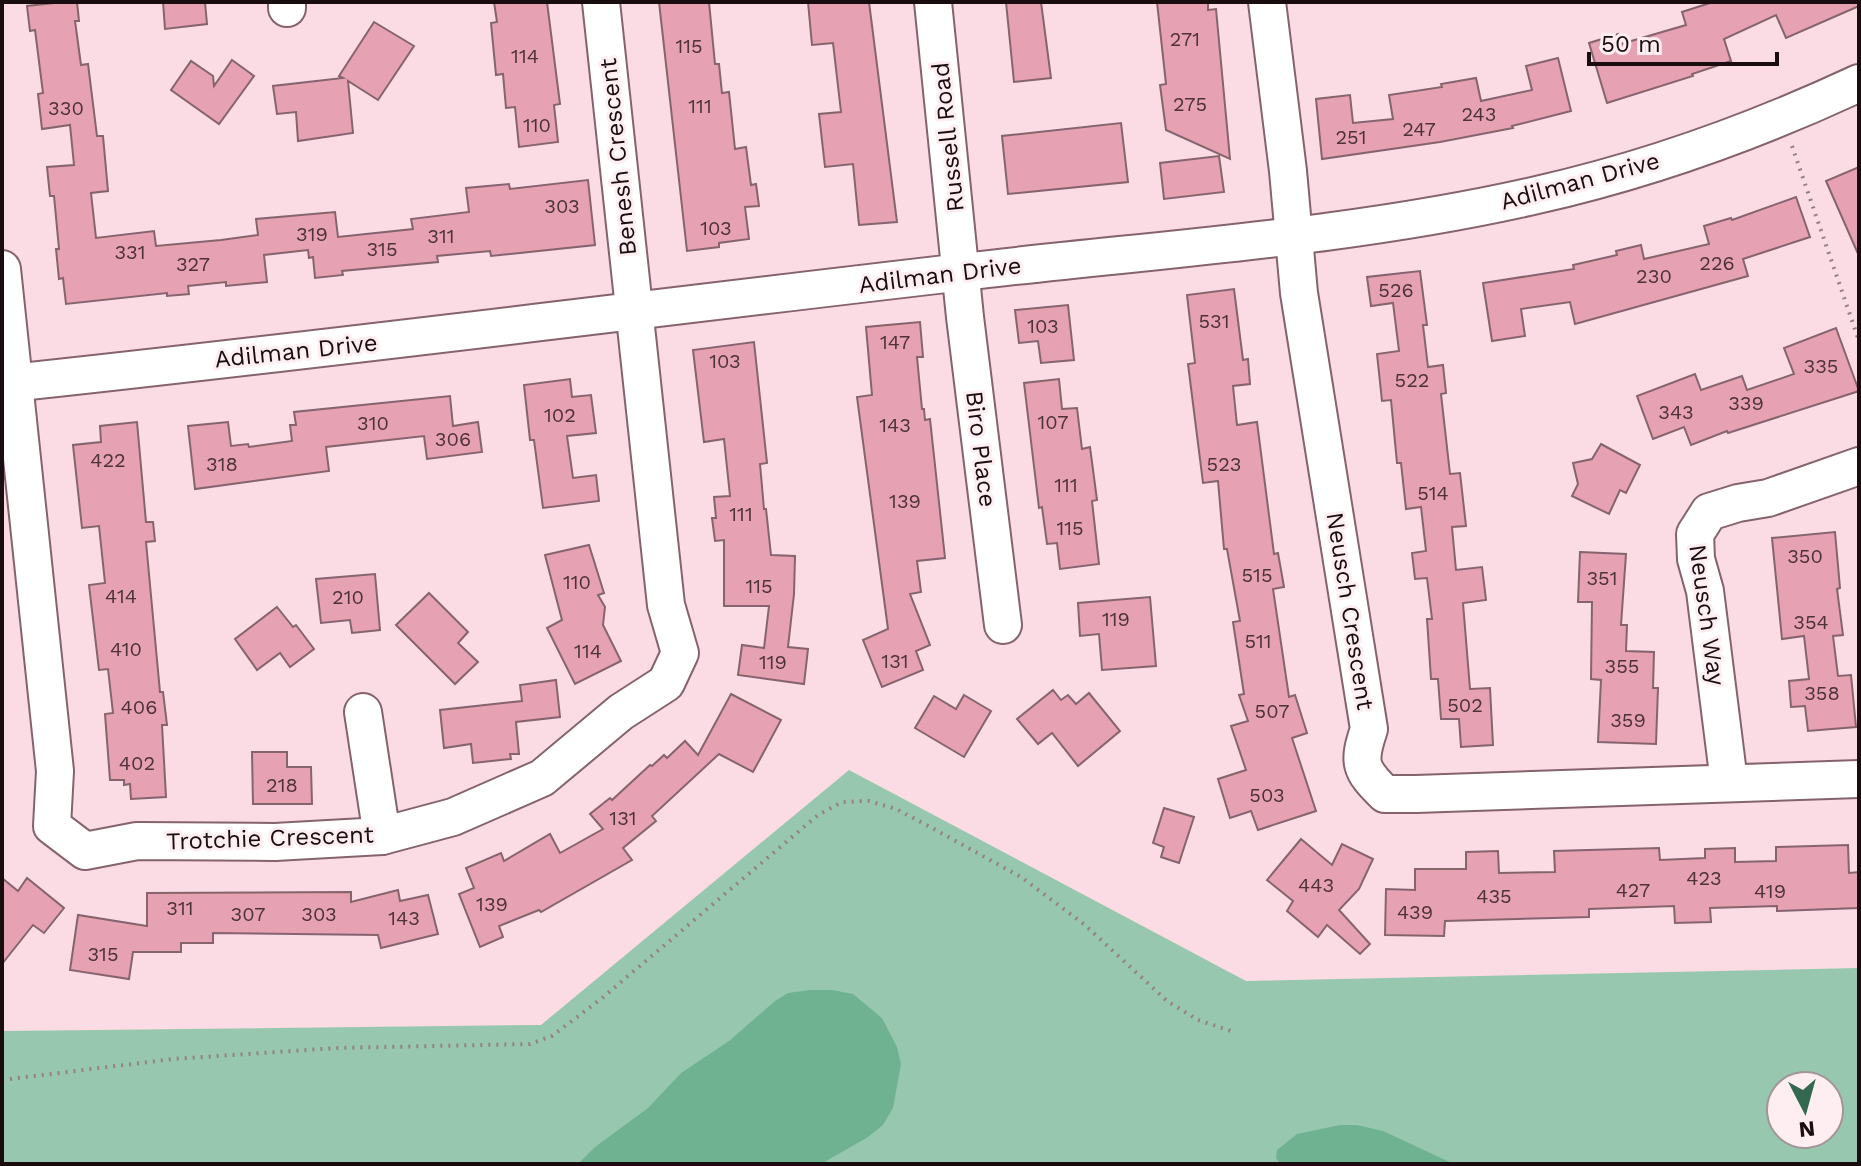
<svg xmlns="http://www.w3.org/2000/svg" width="1861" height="1166" font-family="'Work Sans',sans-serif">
<rect width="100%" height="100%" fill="#fbdce4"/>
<!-- green -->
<path fill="#97c8af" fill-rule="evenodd" d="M849 770 1246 981 1859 968V1164H2V1031L541 1025ZM1781 1086H1829V1134H1781Z"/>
<!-- water -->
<g fill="#6fb291">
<polygon points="810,990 832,990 853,994 882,1018 897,1047 901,1064 893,1108 883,1125 868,1137 821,1164 578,1164 595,1147 648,1108 681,1073 729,1041 775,1001 788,993"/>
<polygon points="1340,1125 1357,1125 1383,1131 1454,1164 1280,1164 1276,1158 1277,1150 1297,1134"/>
</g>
<!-- building -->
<g fill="#e6a1b3" stroke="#86646d" stroke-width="2">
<polygon points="63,2 77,2 79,21 75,21 81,65 88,64 97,136 103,136 108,191 91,193 96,238 154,231 156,246 221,240 258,235 256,219 335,212 338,237 413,229 411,219 469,212 466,188 509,184 510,189 588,180 595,245 491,256 490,251 437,256 438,262 342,271 343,275 315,278 313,257 309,258 308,250 264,255 267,282 226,286 226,282 188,286 189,294 167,296 167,293 66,304 63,278 59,279 56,249 59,249 54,196 50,196 47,167 74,165 70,125 42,129 38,94 43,93 35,30 30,31 27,6"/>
<polygon points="163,2 205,2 207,24 165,29"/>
<polygon points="494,2 547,2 560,104 554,105 558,142 519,147 515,107 506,108 503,74 496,75 491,23 497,22"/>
<polygon points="659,2 709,2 715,64 719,64 722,93 729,92 735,149 746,147 751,185 756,184 759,206 745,207 749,239 719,243 719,247 687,251"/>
<polygon points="808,2 869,2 897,222 859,225 853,164 825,167 819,114 841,112 833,43 812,45"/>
<polygon points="1006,2 1041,2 1051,78 1014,82"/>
<polygon points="1157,2 1208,2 1208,10 1216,9 1230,159 1166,130 1160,85 1166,84"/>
<polygon points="1713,2 1859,2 1859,6 1786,38 1776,15 1724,39 1731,61 1692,74 1693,76 1607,103 1589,43 1618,34 1621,44 1686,25 1682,12"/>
<polygon points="374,22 414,46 378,100 348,81 353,133 298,141 296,112 277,114 273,86 343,78 339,76"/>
<polygon points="1558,58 1571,111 1512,126 1513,128 1440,142 1322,159 1316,99 1350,95 1353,123 1393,119 1389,95 1442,87 1441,84 1476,78 1481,101 1532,90 1526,66"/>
<polygon points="232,60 254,76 219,124 171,90 191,61 213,76 214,86"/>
<polygon points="1121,123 1128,182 1008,194 1002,136"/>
<polygon points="1219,156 1224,192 1164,199 1160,163"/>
<polygon points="1859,167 1859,256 1826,181"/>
<polygon points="1796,197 1810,237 1743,259 1748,276 1575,324 1570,302 1521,309 1525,336 1492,341 1483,283 1574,269 1573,265 1617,255 1616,251 1641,245 1644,259 1709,244 1704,226 1731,218 1732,220"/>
<polygon points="1420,271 1427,325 1423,325 1428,367 1443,365 1446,393 1441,394 1450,474 1460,473 1466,526 1452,527 1456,570 1482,567 1486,600 1463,603 1470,689 1490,688 1493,745 1461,747 1459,719 1441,719 1438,679 1431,679 1427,619 1432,619 1427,578 1415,579 1412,553 1426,551 1421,507 1406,509 1401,463 1397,463 1391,400 1382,401 1377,354 1399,351 1393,303 1371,306 1367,277"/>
<polygon points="1234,289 1243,360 1248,359 1250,384 1233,386 1237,425 1257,422 1274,554 1278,553 1284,587 1273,589 1289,697 1295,695 1307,733 1292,738 1316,811 1258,830 1251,811 1230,818 1218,779 1246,770 1231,726 1248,721 1239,695 1244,694 1233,622 1240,621 1227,549 1224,549 1218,481 1203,483 1188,364 1195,363 1187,295"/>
<polygon points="1068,305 1074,360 1041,363 1038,341 1019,343 1015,310"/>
<polygon points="920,322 923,357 917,357 922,409 924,409 925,420 930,419 945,558 917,561 921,592 910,594 930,645 916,651 923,670 882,687 863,640 888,629 857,397 872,395 866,327"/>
<polygon points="1836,328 1859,391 1728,433 1727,431 1691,445 1684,427 1653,439 1637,396 1695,374 1701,390 1742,376 1747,390 1794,374 1784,348"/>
<polygon points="754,342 767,463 760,464 764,509 766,509 771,555 795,556 794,594 788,647 808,649 804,684 738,675 742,645 764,648 769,606 724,606 724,540 715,541 712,518 716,518 714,497 730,496 724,439 704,442 693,350"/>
<polygon points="570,379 572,397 591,395 596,433 567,436 573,478 596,475 599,501 543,508 534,440 530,440 524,385"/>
<polygon points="1059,379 1062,409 1077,408 1082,449 1090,447 1097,500 1092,501 1099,564 1060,569 1057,543 1047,544 1042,507 1039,508 1024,383"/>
<polygon points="450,396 453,426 478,422 482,452 427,459 424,436 326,447 329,471 195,489 188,426 228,422 231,446 248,444 249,447 292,441 290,425 296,425 294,412"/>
<polygon points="137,422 146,522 153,522 155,541 146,542 160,692 163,692 167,725 162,725 166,797 131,799 130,784 124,785 124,780 110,780 105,714 113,713 108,669 99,670 89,585 105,583 99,526 82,528 73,445 101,442 100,426"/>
<polygon points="1601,444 1640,465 1626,493 1620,490 1609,514 1572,496 1578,484 1573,463 1592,459"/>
<polygon points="1835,532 1840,588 1837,589 1843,635 1833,636 1838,676 1851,675 1856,727 1808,731 1805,706 1791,707 1789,681 1809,679 1804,636 1782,639 1772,538"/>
<polygon points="589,545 604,593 598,595 605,607 603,625 621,661 575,684 547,628 562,620 545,555"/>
<polygon points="1580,552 1626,554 1621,625 1627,625 1626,651 1654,652 1653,688 1658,688 1656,744 1598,742 1601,680 1591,679 1592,602 1578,602"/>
<polygon points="375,574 380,630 352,633 350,620 321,623 316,579"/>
<polygon points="429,593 468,632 458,643 478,662 455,684 396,625"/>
<polygon points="1150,597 1156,666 1102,670 1099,634 1080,636 1078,603"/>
<polygon points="277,607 293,627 296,625 314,649 290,667 280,653 257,670 235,639"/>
<polygon points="556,680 560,717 516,722 519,754 510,754 511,759 473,763 471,744 444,748 440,710 522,701 520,685"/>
<polygon points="1053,690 1061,700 1068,695 1076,704 1089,693 1120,731 1078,766 1052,733 1038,744 1017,719"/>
<polygon points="731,694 781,720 753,772 719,754 652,816 656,821 623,848 632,860 541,912 539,910 499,926 503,937 480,947 459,894 474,888 466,868 501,853 504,861 550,834 560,853 603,829 590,814 610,798 612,800 650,765 652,766 664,755 667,758 685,741 698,755"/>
<polygon points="964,695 991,711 964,757 915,728 934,696 956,709"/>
<polygon points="252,752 287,752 287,767 311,767 312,804 253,804"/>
<polygon points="1164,808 1194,817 1179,863 1161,857 1164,847 1153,843"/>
<polygon points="1301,839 1332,865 1342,844 1373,859 1359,889 1339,910 1370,944 1360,954 1327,925 1318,937 1287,911 1293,901 1267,880"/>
<polygon points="1848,845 1849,873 1859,872 1859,908 1777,911 1777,906 1710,908 1711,922 1675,923 1674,906 1589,909 1589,917 1445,921 1444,936 1385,935 1386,889 1415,890 1415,869 1466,869 1466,852 1498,851 1499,873 1555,872 1554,851 1659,848 1660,860 1705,858 1705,849 1735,848 1735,862 1776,861 1776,847"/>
<polygon points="2,878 18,891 27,878 64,908 44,933 33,925 2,964"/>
<polygon points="398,890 400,901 428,895 438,934 381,948 378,935 213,933 213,943 181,943 181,952 133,952 129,979 70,970 78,915 147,926 147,893 351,892 351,902"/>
</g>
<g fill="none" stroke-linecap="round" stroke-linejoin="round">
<!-- minor casing -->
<g stroke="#84636c" stroke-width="40">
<g id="minor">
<polyline points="287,2 287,8"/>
<polyline points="933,2 965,317 1003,625"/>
<path d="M1267 2 1288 171 1299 293 1369 729C1358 762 1359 769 1385 794H1416L1859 779"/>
<polyline points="2,269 55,771 52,826 85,851 137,841 275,842 382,836 453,817 542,778 621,712 666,683 680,653 666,605 601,2"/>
<path d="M2 384C323 350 643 309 963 272 1155 249 1349 238 1537 195 1648 170 1756 131 1859 83"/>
<polyline points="363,712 382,836"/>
<polyline points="1729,782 1705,591 1696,559 1695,534 1709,512 1738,503 1768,498 1859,466"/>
</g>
</g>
<!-- path -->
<g stroke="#967f85" stroke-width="4" stroke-dasharray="2 6" stroke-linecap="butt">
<polyline points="1792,146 1859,341"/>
<polyline points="2,1080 173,1059 336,1048 530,1044 552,1036 601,999 818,815 842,802 869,801 896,809 932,828 1021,877 1085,925 1167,1001 1198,1020 1234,1032"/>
</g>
<!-- minor -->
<use href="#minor" stroke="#fff" stroke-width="36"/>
</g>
<g text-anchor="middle" stroke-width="6" stroke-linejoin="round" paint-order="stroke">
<!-- number labels -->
<g font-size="20" fill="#4d3239">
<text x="1185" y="46">271</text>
<text x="689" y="53">115</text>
<text x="525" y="63">114</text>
<text x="1190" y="111">275</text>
<text x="700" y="113">111</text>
<text x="66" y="115">330</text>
<text x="1479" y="121">243</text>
<text x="537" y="132">110</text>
<text x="1419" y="136">247</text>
<text x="1351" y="144">251</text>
<text x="562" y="213">303</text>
<text x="716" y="235">103</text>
<text x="312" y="241">319</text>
<text x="441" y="243">311</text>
<text x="382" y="256">315</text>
<text x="130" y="259">331</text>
<text x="1717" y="270">226</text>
<text x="193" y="271">327</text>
<text x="1654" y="283">230</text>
<text x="1396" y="297">526</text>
<text x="1214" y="328">531</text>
<text x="1043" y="333">103</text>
<text x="895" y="349">147</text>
<text x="725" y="368">103</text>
<text x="1821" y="373">335</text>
<text x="1412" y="387">522</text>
<text x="1746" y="410">339</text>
<text x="1676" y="419">343</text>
<text x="560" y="422">102</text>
<text x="1053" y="429">107</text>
<text x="373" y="430">310</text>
<text x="895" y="432">143</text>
<text x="453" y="446">306</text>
<text x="108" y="467">422</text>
<text x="222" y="471">318</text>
<text x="1224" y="471">523</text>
<text x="1066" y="492">111</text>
<text x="1433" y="500">514</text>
<text x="905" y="508">139</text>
<text x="741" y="521">111</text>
<text x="1070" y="535">115</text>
<text x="1805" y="563">350</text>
<text x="1257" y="582">515</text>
<text x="1602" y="585">351</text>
<text x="577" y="589">110</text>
<text x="759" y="593">115</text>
<text x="121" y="603">414</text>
<text x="348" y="604">210</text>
<text x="1116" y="626">119</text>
<text x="1811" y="629">354</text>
<text x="1258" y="648">511</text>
<text x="126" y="656">410</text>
<text x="588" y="658">114</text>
<text x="895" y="668">131</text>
<text x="773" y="669">119</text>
<text x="1622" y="673">355</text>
<text x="1822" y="700">358</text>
<text x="1465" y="712">502</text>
<text x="139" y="714">406</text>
<text x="1272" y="718">507</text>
<text x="1628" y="727">359</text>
<text x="137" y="770">402</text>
<text x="282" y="792">218</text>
<text x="1267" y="802">503</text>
<text x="623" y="825">131</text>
<text x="1704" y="885">423</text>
<text x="1316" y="892">443</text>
<text x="1633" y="897">427</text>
<text x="1770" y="898">419</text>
<text x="1494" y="903">435</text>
<text x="492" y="911">139</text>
<text x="180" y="915">311</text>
<text x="1415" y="919">439</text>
<text x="248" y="921">307</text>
<text x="319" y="921">303</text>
<text x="404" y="925">143</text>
<text x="103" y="961">315</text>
</g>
<!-- street labels -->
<g font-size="24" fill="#1a0d10" stroke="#feeef2">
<text transform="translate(948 137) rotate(-96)" y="8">Russell Road</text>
<text transform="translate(618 157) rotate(-96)" y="8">Benesh Crescent</text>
<text transform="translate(1580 181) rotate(-15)" y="8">Adilman Drive</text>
<text transform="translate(940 275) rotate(-7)" y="8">Adilman Drive</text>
<text transform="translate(296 351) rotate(-6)" y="8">Adilman Drive</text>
<text transform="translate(981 449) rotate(83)" y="8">Biro Place</text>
<text transform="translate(1350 611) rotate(81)" y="8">Neusch Crescent</text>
<text transform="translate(1707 615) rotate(82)" y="8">Neusch Way</text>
<text transform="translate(270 838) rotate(-2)" y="8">Trotchie Crescent</text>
</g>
</g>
<!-- border -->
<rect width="1861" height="1166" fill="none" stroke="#1a0d10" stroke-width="8"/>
<!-- north arrow -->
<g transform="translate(1805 1110) rotate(174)"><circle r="38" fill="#feeef2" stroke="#a39498" stroke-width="2"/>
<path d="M0-6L14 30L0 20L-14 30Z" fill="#32694f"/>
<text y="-12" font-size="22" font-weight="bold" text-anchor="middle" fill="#1a0d10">N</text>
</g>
<!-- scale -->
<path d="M1589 52v12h188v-12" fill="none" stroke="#1a0d10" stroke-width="4"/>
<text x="1601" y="52" font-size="24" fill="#1a0d10" stroke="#feeef2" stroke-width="6" paint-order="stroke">50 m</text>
</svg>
